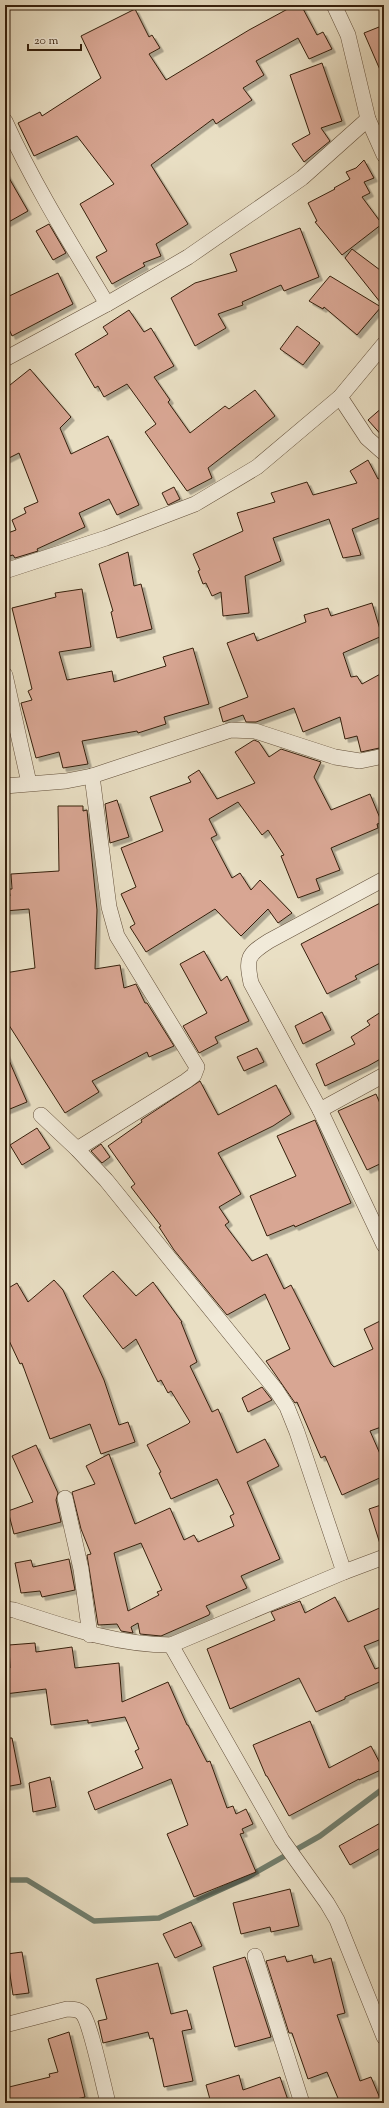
<svg xmlns="http://www.w3.org/2000/svg" width="389" height="2108" font-family="'Sorts Mill Goudy',serif">
<defs>
<filter id="shadow"><feDropShadow dx="3.5" dy="3.5" stdDeviation="0" flood-color="#0004"/></filter>
</defs>
<rect width="100%" height="100%" fill="#e9dfc4"/>
<filter id="stains"><feTurbulence type="fractalNoise" baseFrequency=".005" numOctaves="4"/><feColorMatrix values="0 0 0 0 .2 0 0 0 0 .09 0 0 0 0 .02 0 0 0 .5 -.17"/></filter>
<radialGradient id="worn" r=".72"><stop offset=".6" stop-color="#630" stop-opacity="0"/><stop offset="1" stop-color="#630" stop-opacity=".3"/></radialGradient>
<g fill="none" stroke-linecap="round" stroke-linejoin="round">
<!-- stream -->
<polyline stroke="#707e6e" stroke-width="5.5" points="5,1880 27,1880 94,1921 159,1918 246,1878 320,1836 384,1788"/>
</g>
<!-- building -->
<g fill="#d8a693" stroke="#351f0c" fill-rule="evenodd" filter="url(#shadow)">
<polygon points="295,5 301,5 317,35 323,32 332,49 309,59 298,38 256,61 264,75 243,88 252,100 216,124 213,119 151,165 188,224 156,244 161,256 143,263 145,266 112,284 96,257 107,251 80,204 114,184 77,136 34,156 18,123 40,112 42,116 101,78 81,36 135,9 149,37 152,35 160,48 149,54 166,80 249,30"/>
<polygon points="384,25 384,79 364,33"/>
<polygon points="322,63 342,121 321,128 330,141 304,162 292,144 310,134 290,75"/>
<polygon points="364,160 374,178 364,182 370,193 362,197 382,224 342,255 315,222 317,221 308,203 335,189 334,188 350,179 346,172 356,168"/>
<polygon points="5,171 28,211 5,224"/>
<polygon points="49,224 66,253 53,260 36,231"/>
<polygon points="300,228 319,277 284,291 281,285 242,302 243,305 218,314 226,328 195,346 171,298 195,283 237,271 230,254"/>
<polygon points="352,249 384,273 384,307 345,258"/>
<polygon points="58,273 73,304 12,336 9,329 5,331 5,298"/>
<polygon points="330,276 381,307 357,335 324,307 323,309 309,301"/>
<polygon points="129,310 144,332 151,328 174,366 154,377 170,400 168,402 190,433 225,406 229,409 255,390 275,416 208,468 212,478 187,491 145,432 156,424 127,384 104,397 98,386 95,388 75,354 108,334 103,327"/>
<polygon points="297,326 320,343 303,365 280,349"/>
<polygon points="30,369 71,417 60,428 71,454 108,436 139,505 117,515 109,499 79,513 85,527 37,549 38,551 15,558 13,555 5,557 5,534 16,530 12,520 26,513 24,508 38,502 19,453 5,460 5,389"/>
<polygon points="384,406 384,438 368,420"/>
<polygon points="368,460 378,479 384,476 384,516 352,529 361,555 343,558 329,519 273,538 281,561 245,576 249,613 223,616 221,592 212,596 206,583 203,584 198,571 200,570 193,554 243,531 237,513 275,502 271,493 307,482 313,495 357,483 350,471"/>
<polygon points="174,487 180,499 168,505 162,493"/>
<polygon points="128,552 134,586 141,584 152,629 117,638 111,612 113,611 99,564"/>
<polygon points="82,589 91,647 59,652 67,680 112,671 114,682 166,666 163,657 193,648 209,704 164,717 166,724 138,733 137,731 82,741 88,764 63,768 59,752 36,758 21,703 32,700 28,691 32,689 12,608 56,597 55,593"/>
<polygon points="372,603 382,636 343,653 351,677 357,676 362,684 384,672 384,747 361,752 357,736 345,739 340,717 303,732 294,708 256,722 246,722 243,715 223,722 219,708 248,697 227,643 254,633 257,641 306,622 304,615 328,608 331,616"/>
<polygon points="254,740 259,742 269,757 281,749 321,762 314,777 331,810 370,794 382,823 377,824 378,828 331,848 340,870 316,879 320,890 298,898 281,856 284,855 268,830 262,835 238,802 209,819 217,835 211,838 232,878 240,873 251,890 260,880 292,913 278,923 268,909 241,936 215,909 146,952 130,927 135,924 121,894 136,887 121,848 163,831 150,797 191,782 188,777 199,770 217,799 255,783 235,752"/>
<polygon points="117,800 129,837 110,843 105,804"/>
<polygon points="58,806 83,806 83,811 87,810 97,910 95,969 120,965 124,988 136,984 145,1003 147,1003 174,1046 149,1057 147,1052 92,1081 99,1092 65,1113 5,1019 5,973 35,968 29,909 5,911 5,897 10,896 9,889 12,889 11,874 59,871"/>
<polygon points="384,901 384,961 355,976 357,979 327,994 301,944"/>
<polygon points="204,951 221,981 227,976 249,1021 215,1037 218,1043 199,1053 183,1026 207,1013 180,964"/>
<polygon points="384,1010 384,1057 368,1066 325,1086 316,1064 355,1044 351,1037 370,1025 367,1021"/>
<polygon points="322,1012 331,1030 303,1044 295,1026"/>
<polygon points="257,1048 264,1062 244,1071 237,1057"/>
<polygon points="5,1051 27,1102 5,1111"/>
<polygon points="200,1081 218,1115 276,1085 291,1114 273,1126 218,1153 241,1194 219,1207 229,1222 225,1225 252,1261 267,1254 284,1289 291,1285 331,1364 334,1367 373,1349 364,1329 384,1319 384,1426 370,1431 384,1463 384,1476 342,1495 325,1456 321,1458 297,1402 295,1403 266,1361 290,1349 265,1294 227,1315 174,1250 159,1227 161,1226 131,1187 135,1184 108,1146 142,1122 141,1120"/>
<polygon points="376,1094 384,1113 384,1162 367,1170 338,1111"/>
<polygon points="315,1120 351,1203 295,1227 294,1225 267,1236 250,1196 296,1176 277,1136"/>
<polygon points="37,1128 50,1148 22,1165 10,1145"/>
<polygon points="101,1144 110,1157 102,1163 91,1151"/>
<path d="M113 1271 136 1296 153 1282 182 1322H181L197 1362 190 1366 212 1412 218 1409 237 1453 265 1439 279 1466 247 1482 280 1559 241 1576 247 1588 206 1606 210 1613 209 1615 161 1636 140 1634 138 1623 131 1627 133 1633 121 1631 117 1624 98 1625 87 1555 91 1554 81 1529 72 1492 95 1484 86 1466 109 1454 135 1524 170 1508 184 1540 194 1535 198 1542 234 1526 230 1516 234 1514 217 1479 171 1499 159 1473 161 1472 147 1445 188 1424 190 1422 171 1391 168 1393 161 1380 158 1382 136 1339 123 1349 83 1296ZM141 1543 162 1590 157 1592 159 1595 128 1611 114 1553Z"/>
<polygon points="54,1280 63,1290 104,1380 119,1425 128,1422 135,1442 101,1454 90,1424 50,1439 22,1363 20,1364 5,1332 5,1290 17,1283 28,1302"/>
<polygon points="262,1387 272,1400 248,1412 242,1398"/>
<polygon points="36,1445 58,1493 56,1500 61,1522 14,1534 8,1511 33,1502 12,1456"/>
<polygon points="384,1504 384,1547 381,1547 369,1509"/>
<polygon points="69,1559 75,1590 42,1597 40,1591 21,1593 15,1563 31,1560 33,1567"/>
<polygon points="335,1597 348,1622 384,1606 384,1638 364,1646 375,1669 384,1666 384,1680 345,1697 345,1699 316,1712 299,1678 230,1709 207,1649 275,1620 271,1612 300,1601 305,1613"/>
<polygon points="35,1643 36,1652 72,1647 75,1668 119,1663 122,1702 168,1682 187,1725 188,1725 207,1762 210,1761 227,1808 233,1806 236,1814 246,1809 253,1824 242,1829 244,1833 240,1834 256,1872 194,1897 167,1834 188,1825 171,1779 95,1810 88,1792 143,1768 135,1751 139,1749 125,1717 88,1723 88,1720 51,1725 46,1689 5,1694 5,1669 10,1668 9,1645"/>
<polygon points="310,1721 329,1768 371,1746 383,1769 359,1780 359,1779 289,1816 267,1776 266,1776 253,1745"/>
<polygon points="5,1738 12,1738 21,1784 5,1787"/>
<polygon points="50,1777 56,1807 33,1812 29,1783"/>
<polygon points="384,1821 384,1846 350,1865 339,1846"/>
<polygon points="290,1889 299,1926 271,1932 270,1927 241,1934 233,1903"/>
<polygon points="191,1922 202,1946 175,1958 163,1934"/>
<polygon points="22,1952 29,1993 13,1995 7,1954"/>
<polygon points="312,1955 314,1963 331,1958 345,2013 337,2015 360,2081 371,2077 382,2103 340,2103 327,2072 308,2079 292,2033 289,2033 266,1961 285,1956 287,1962"/>
<polygon points="245,1957 271,2037 235,2047 213,1967"/>
<polygon points="158,1963 171,2014 187,2010 192,2029 182,2031 193,2081 164,2087 153,2038 150,2039 148,2032 103,2043 98,2021 107,2019 96,1979"/>
<polygon points="69,2032 85,2097 59,2103 5,2103 5,2088 50,2077 49,2074 58,2072 48,2039"/>
<polygon points="239,2075 243,2090 280,2077 289,2103 211,2103 206,2085"/>
</g>
<g fill="none" stroke-linecap="round" stroke-linejoin="round">
<!-- street casing -->
<g stroke="#624f3a" stroke-width="16">
<g id="street">
<polyline points="334,5 348,35 368,119 384,155"/>
<path d="M5 121C34 185 71 244 107 304"/>
<polyline points="5,359 107,304 188,257 302,178 368,119"/>
<polyline points="340,397 367,438 384,453"/>
<polyline points="5,571 106,538 195,504 257,467 340,397 384,344"/>
<polyline points="5,675 29,783"/>
<polyline points="5,786 66,781 92,776 231,730 255,731 335,757 360,761 384,756"/>
<path d="M384 879 269 941C247 955 246 958 251 983L320 1110 384 1245"/>
<polyline points="320,1110 384,1075"/>
<polyline points="41,1115 77,1149 106,1180 276,1390 287,1407 297,1432 344,1572"/>
<polyline points="77,1149 186,1081 194,1075 197,1067 117,936 109,907 92,776"/>
<polyline points="65,1498 81,1569 90,1635"/>
<path d="M5 1609 14 1610C66 1627 116 1645 171 1645L344 1572 384 1557"/>
<polyline points="171,1645 282,1840 327,1903 337,1920 384,2037"/>
<polyline points="255,1956 302,2103"/>
<path d="M5 2025 67 2009C73 2009 78 2009 82 2013 90 2021 104 2088 108 2103"/>
</g>
</g>
<!-- street -->
<use href="#street" stroke="#f1ead9" stroke-width="15"/>
</g>
<!-- margin -->
<rect width="389" height="2108" fill="none" stroke="#e9dfc4" stroke-width="20"/>
<rect x="6" y="6" width="377" height="2096" fill="none" stroke="#351f0c" stroke-width="2"/>
<rect x="10" y="10" width="369" height="2088" fill="none" stroke="#351f0c"/>
<!-- scale -->
<path d="M28 44v6h53v-6" fill="none" stroke="#351f0c" stroke-width="2"/>
<text x="34" y="44" font-size="12" fill="#351f0c" stroke="#f1ead9" stroke-width="3" paint-order="stroke">20 m</text>
<rect width="100%" height="100%" filter="url(#stains)"/>
<rect width="100%" height="100%" fill="url(#worn)"/>
</svg>
